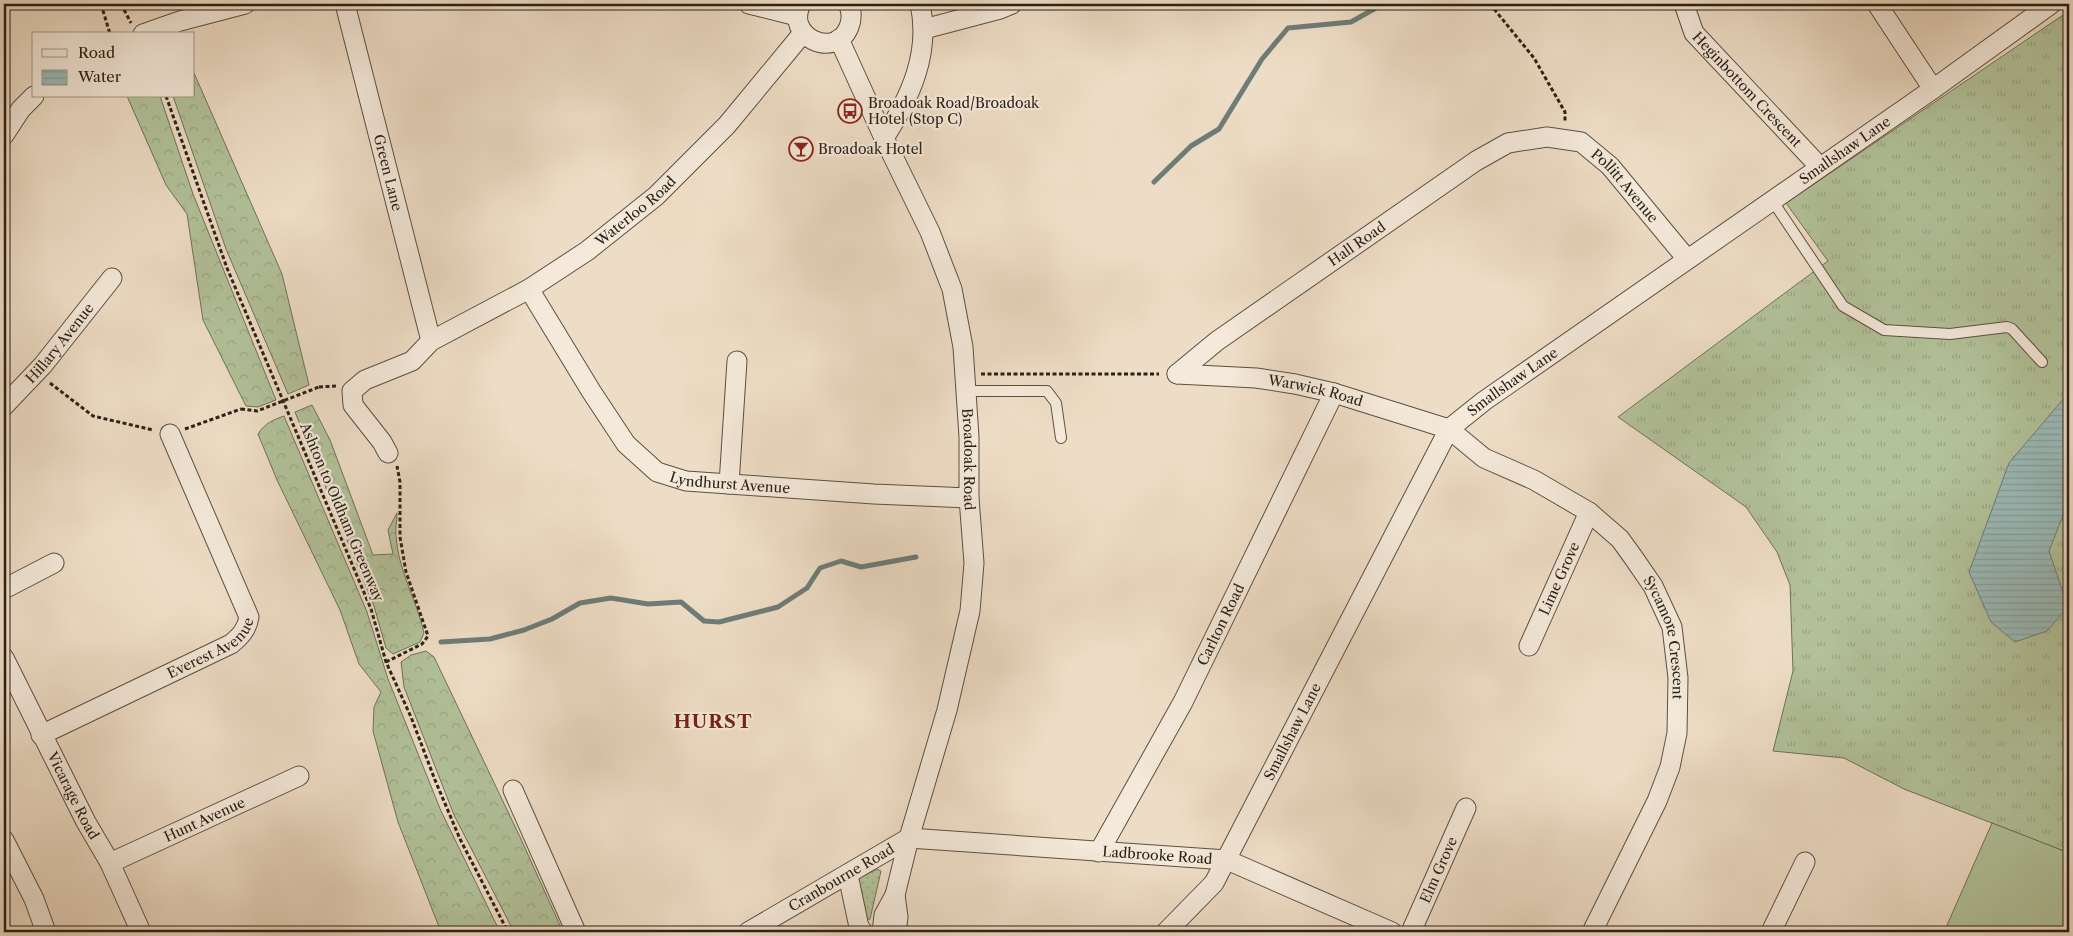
<svg xmlns="http://www.w3.org/2000/svg" width="2073" height="936" font-family="'Libre Caslon Text',serif">
<defs>
<pattern id="grass-tufts" width="24" height="20" patternUnits="userSpaceOnUse" patternTransform="scale(1.25)"><rect width="24" height="20" fill="#b2c29a"/><path d="M3 7l-1-3M5 7V3M7 7l1-3M15 17l-1-3M17 17v-4M19 17l1-3" fill="none" stroke="#99a684"/></pattern>
<pattern id="forest-crowns" width="20" height="18" patternUnits="userSpaceOnUse" patternTransform="scale(1.25)"><rect width="20" height="18" fill="#b2c29a"/><path d="M2 6a3 3 0 1 1 6 0M12 15a3 3 0 1 1 6 0" fill="none" stroke="#99a684"/></pattern>
<pattern id="garden-dots" width="8" height="8" patternUnits="userSpaceOnUse" patternTransform="scale(1.25)"><rect width="8" height="8" fill="#b2c29a"/><path d="M2 2h.1M6 6h.1" fill="none" stroke="#99a684" stroke-width="1.8" stroke-linecap="round"/></pattern>
<pattern id="water-rules" width="6" height="5" patternUnits="userSpaceOnUse" patternTransform="scale(1.25)"><rect width="6" height="5" fill="#9abbb9"/><path d="M0 2.5h6" fill="none" stroke="#85a09e"/></pattern>
</defs>
<rect width="100%" height="100%" fill="#eeddc6"/>
<filter id="stains"><feTurbulence type="fractalNoise" baseFrequency=".004" numOctaves="4"/><feColorMatrix values="0 0 0 0 .2 0 0 0 0 .09 0 0 0 0 .02 0 0 0 .5 -.17"/></filter>
<radialGradient id="worn" r=".72"><stop offset=".6" stop-color="#630" stop-opacity="0"/><stop offset="1" stop-color="#630" stop-opacity=".3"/></radialGradient>
<!-- grass -->
<polygon fill="url(#grass-tufts)" stroke="#6e7258" points="2069,11 2069,853 1904,789 1844,758 1773,751 1793,671 1790,585 1777,552 1746,507 1618,417 1828,261 1786,203"/>
<!-- forest -->
<g fill="url(#forest-crowns)" stroke="#6e7258">
<polygon points="194,73 282,274 309,385 288,394 226,249 173,96 194,96"/>
<polygon points="127,96 160,96 193,194 276,400 258,407 246,406 203,320 187,214 166,185"/>
<path d="M312 405 330 440 373 555 393 554 388 530 397 513C397 521 395 529 396 536 398 570 417 601 424 633L420 642 393 654 386 648 374 606 295 412Z"/>
<path d="M284 416 367 612 388 679 441 811 500 932H441L398 822 373 731 374 707 381 692 359 664 340 610 277 480 258 434C265 423 273 420 284 416Z"/>
<polygon points="426,651 434,657 520,837 563,932 514,932 454,815 404,687 401,662 411,655"/>
</g>
<!-- garden -->
<polygon fill="url(#garden-dots)" stroke="#6e7258" points="877,869 881,871 870,919 866,920 858,885 859,878"/>
<!-- pitch -->
<polygon fill="#b2c29a" stroke="#6e7258" points="1992,823 2069,853 2069,932 1944,932"/>
<!-- water -->
<polygon fill="url(#water-rules)" stroke="#6d7d78" points="2069,397 2069,500 2049,551 2068,607 2047,631 2015,642 1991,622 1969,572 2009,463 2064,398"/>
<g fill="none" stroke-linecap="round" stroke-linejoin="round">
<!-- stream -->
<g stroke="#6d7d78" stroke-width="5">
<polyline points="1154,182 1191,146 1219,129 1262,59 1288,28 1351,22 1383,4"/>
<polyline points="441,642 490,639 524,630 552,619 580,603 611,598 648,604 681,602 704,621 719,622 778,607 807,588 820,568 841,561 861,567 916,557"/>
</g>
<!-- service casing -->
<g stroke="#5b5042" stroke-width="12">
<g id="service">
<polyline points="1772,200 1843,306 1884,330 1950,334 2007,327 2012,329 2042,362"/>
<polyline points="966,391 1047,391 1056,403 1061,438"/>
</g>
</g>
<!-- minor casing -->
<g stroke="#5b5042" stroke-width="21">
<g id="minor">
<path id="s1" d="M345 4 431 341"/>
<polyline points="749,4 797,16"/>
<path d="M801 4C784 36 835 61 849 27 852 19 852 11 848 4"/>
<path id="s2" d="M1684 4 1694 33 1820 167"/>
<polyline points="1877,4 1933,89"/>
<polyline points="924,29 1000,9 1012,4"/>
<polyline points="143,34 180,21 245,4"/>
<path id="s3" d="M839 39 884 138 930 232 952 289 963 347 969 437V498L974 563 970 611 947 710 909 838 895 895 884 915 882 932"/>
<polyline points="4,135 21,109 34,96"/>
<path d="M884 138C910 98 931 53 920 4"/>
<path id="s4" d="M529 289 591 391 626 444 657 472 686 481 874 494 969 498"/>
<path id="s5" d="M1177 374 1256 378 1295 384 1334 393 1449 429 1484 458 1534 480 1589 512 1620 539 1633 557 1653 586 1672 627 1678 678 1677 733 1670 767 1657 801 1592 932"/>
<path id="s6" d="M1177 374 1217 341 1476 161 1508 143 1547 137 1581 142 1610 166 1687 259"/>
<path id="s7" d="M4 406 43 365 112 278"/>
<path id="s8" d="M388 453 382 442 353 405 352 391 365 380 412 361 431 341 529 289 587 251 656 196 727 125 803 33"/>
<polyline points="729,484 737,361"/>
<polyline points="4,589 54,563"/>
<path id="s9" d="M1529 646 1589 512"/>
<path id="s10" d="M4 658 86 822 110 863 141 932"/>
<path id="s11" d="M41 735 231 644C241 636 247 629 249 617L170 434"/>
<polyline points="513,790 576,932"/>
<path id="s12" d="M909 838 1227 860 1392 932"/>
<polyline points="4,840 34,899 46,932"/>
<path id="s13" d="M1099 852 1183 702 1334 393"/>
<path id="s14" d="M110 863 299 776"/>
<polyline points="848,875 859,927 863,932"/>
<polyline points="895,895 898,917 896,932"/>
<path id="s15" d="M748 932 909 838"/>
<path id="s16" d="M1166 932 1214 883 1449 429 1484 401 1933 89 2051 4"/>
<path id="s17" d="M1411 932 1466 808"/>
<polyline points="1771,932 1805,862"/>
</g>
</g>
<!-- path -->
<g stroke="#2a2116" stroke-width="3" stroke-dasharray="4 2.5" stroke-linecap="butt">
<polyline points="101,4 110,34"/>
<polyline points="121,4 131,23"/>
<polyline points="1490,4 1534,58 1565,112 1565,122"/>
<polyline points="166,96 227,268 371,609 386,662 411,717 435,780 460,839 508,932"/>
<polyline points="981,374 1159,374"/>
<polyline points="50,383 93,416 153,430"/>
<polyline points="319,387 336,386"/>
<polyline points="185,429 241,409"/>
<polyline points="386,662 422,644 428,636 406,572 400,537 400,482 397,466"/>
</g>
<!-- service -->
<use href="#service" stroke="#f4e9da" stroke-width="10"/>
<!-- minor -->
<use href="#minor" stroke="#f4e9da" stroke-width="19"/>
<!-- path-bridge -->
<polyline stroke="#2a2116" stroke-width="3" stroke-dasharray="4 2.5" stroke-linecap="butt" points="241,409 257,411 319,387"/>
</g>
<!-- icons -->
<defs>
<g id="bus-ring" transform="scale(1.25)"><circle r="9.5" fill="#f4e9da" stroke="#8f2418" stroke-width="1.5"/><path d="M-5-6H5V4H4V6H2V4H-2V6H-4V4H-5ZM-3.5-4V0h7V-4ZM-3.5 1.2v1.5H-2V1.2ZM2 1.2v1.5H3.5V1.2Z" fill="#8f2418"/></g>
<g id="bar-ring" transform="scale(1.25)"><circle r="9.5" fill="#f4e9da" stroke="#8f2418" stroke-width="1.5"/><path d="M-6-5H6L.8 .8V4.5H3.5V6h-7V4.5H-.8V.8Z" fill="#8f2418"/></g>
</defs>
<g fill-rule="evenodd">
<use href="#bus-ring" x="850" y="111"/>
<use href="#bar-ring" x="801" y="149"/>
</g>
<g text-anchor="middle" stroke-width="4.5" stroke-linejoin="round" paint-order="stroke">
<!-- street labels -->
<g font-size="14" fill="#2a2116" stroke="#f4e9da">
<text dy="5" stroke="none"><textPath href="#s2" startOffset="108">Heginbottom Crescent</textPath></text>
<text dy="5" stroke="none"><textPath href="#s16" startOffset="1064">Smallshaw Lane</textPath></text>
<text dy="5" stroke="none"><textPath href="#s1" startOffset="174">Green Lane</textPath></text>
<text dy="5" stroke="none"><textPath href="#s6" startOffset="540">Pollitt Avenue</textPath></text>
<text dy="5" stroke="none"><textPath href="#s8" startOffset="412">Waterloo Road</textPath></text>
<text dy="5" stroke="none"><textPath href="#s6" startOffset="222">Hall Road</textPath></text>
<text dy="5" stroke="none"><textPath href="#s7" startOffset="84">Hillary Avenue</textPath></text>
<text dy="5" stroke="none"><textPath href="#s16" startOffset="659">Smallshaw Lane</textPath></text>
<text dy="5" stroke="none"><textPath href="#s5" startOffset="140">Warwick Road</textPath></text>
<text dy="5" stroke="none"><textPath href="#s3" startOffset="446">Broadoak Road</textPath></text>
<text dy="5" stroke="none"><textPath href="#s4" startOffset="299">Lyndhurst Avenue</textPath></text>
<text transform="translate(342 512) rotate(67)" y="5">Ashton to Oldham Greenway</text>
<text dy="5" stroke="none"><textPath href="#s9" startOffset="74">Lime Grove</textPath></text>
<text dy="5" stroke="none"><textPath href="#s13" startOffset="258">Carlton Road</textPath></text>
<text dy="5" stroke="none"><textPath href="#s5" startOffset="595">Sycamore Crescent</textPath></text>
<text dy="5" stroke="none"><textPath href="#s11" startOffset="192">Everest Avenue</textPath></text>
<text dy="5" stroke="none"><textPath href="#s16" startOffset="239">Smallshaw Lane</textPath></text>
<text dy="5" stroke="none"><textPath href="#s10" startOffset="154">Vicarage Road</textPath></text>
<text dy="5" stroke="none"><textPath href="#s14" startOffset="104">Hunt Avenue</textPath></text>
<text dy="5" stroke="none"><textPath href="#s12" startOffset="249">Ladbrooke Road</textPath></text>
<text dy="5" stroke="none"><textPath href="#s17" startOffset="68">Elm Grove</textPath></text>
<text dy="5" stroke="none"><textPath href="#s15" startOffset="108">Cranbourne Road</textPath></text>
</g>
<!-- poi labels -->
<g font-size="14" fill="#2a2116" stroke="#f4e9da" text-anchor="start">
<text x="868" y="108">Broadoak Road/Broadoak<tspan x="868" dy="16">Hotel (Stop C)</tspan></text>
<text x="818" y="154">Broadoak Hotel</text>
</g>
<!-- district labels -->
<g font-size="19" font-weight="bold" letter-spacing="1" fill="#7a1f14" stroke="#f4e9da">
<text x="713" y="728">HURST</text>
</g>
</g>
<!-- margin -->
<rect width="2073" height="936" fill="none" stroke="#eeddc6" stroke-width="20"/>
<rect x="5" y="5" width="2063" height="926" fill="none" stroke="#2a2116" stroke-width="2.5"/>
<rect x="10" y="10" width="2053" height="916" fill="none" stroke="#2a2116"/>
<!-- legend -->
<rect x="32" y="32" width="162" height="65" fill="#f4e9da" stroke="#a3998c"/>
<rect x="42" y="49" width="25" height="8" fill="#f4e9da" stroke="#a3998c"/>
<text x="78" y="58" font-size="15" fill="#2a2116">Road</text>
<rect x="42" y="70" width="25" height="15" fill="url(#water-rules)" stroke="#a3998c"/>
<text x="78" y="82" font-size="15" fill="#2a2116">Water</text>
<rect width="100%" height="100%" filter="url(#stains)"/>
<rect width="100%" height="100%" fill="url(#worn)"/>
</svg>
